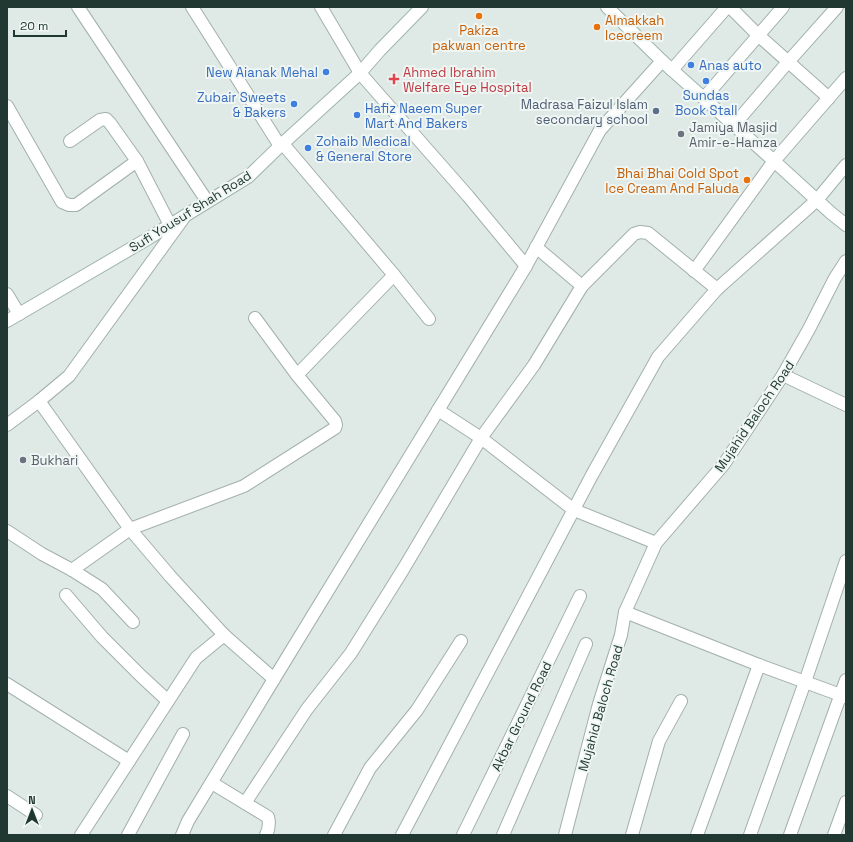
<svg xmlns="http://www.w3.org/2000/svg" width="853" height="842" font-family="'Space Grotesk',sans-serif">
<rect width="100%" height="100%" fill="#dfe9e5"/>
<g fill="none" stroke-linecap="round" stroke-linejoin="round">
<!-- minor casing -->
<g stroke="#a2b0ac" stroke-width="14">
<g id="minor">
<polyline points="78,7 207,201"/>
<polyline points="192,7 280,146"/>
<polyline points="321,7 360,73 468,196 526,266"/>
<polyline points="730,7 758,35 829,98"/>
<polyline points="672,70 727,7"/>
<polyline points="704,98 783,7"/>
<polyline points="7,106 62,202 69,205 76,205 137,161"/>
<polyline points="734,125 788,62 837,7"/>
<polyline points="70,141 100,120 106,119 110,123 137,161 170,225"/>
<polyline points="283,144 394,275 429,319"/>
<polyline points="536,247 582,286"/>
<polyline points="694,271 774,161 846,78"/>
<polyline points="7,294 19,314"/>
<polyline points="297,375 394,275"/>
<polyline points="783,375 846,405"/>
<polyline points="39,401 130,529 170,576 224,635 274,679"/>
<polyline points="438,410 481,438 574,510 656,543"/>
<polyline points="7,425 39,401 69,376 185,216"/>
<polyline points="7,531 42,554 72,570 102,589 133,622"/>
<polyline points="72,570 130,529 244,486 335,428 336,425 335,421 297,375 255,318"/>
<polyline points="66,595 102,637 141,676 168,701"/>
<polyline points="625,612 759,665 846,697"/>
<polyline points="7,684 129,761"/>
<path d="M212 783 268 817C270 824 269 829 266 835"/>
<polyline points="7,796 36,815"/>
<polyline points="245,803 307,709 351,653 404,568 481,438 534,365 582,286 634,234 640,232 648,233 717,289"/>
<polyline points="81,835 196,658 224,635"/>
<polyline points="128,835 183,734"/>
<polyline points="182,835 188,821 274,679 526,266 600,130 662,61"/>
<polyline points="334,835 370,768 417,710 461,641"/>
<polyline points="402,835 592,475 658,357 717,289 817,200 846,165"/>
<polyline points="463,835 580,596"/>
<polyline points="503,835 586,644"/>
<polyline points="565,835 599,704 621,635 625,612 656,543 724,464 783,375 809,329 835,278 846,261"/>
<polyline points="632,835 659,741 681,701"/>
<polyline points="697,835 759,665"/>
<polyline points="750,835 805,682 846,561"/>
<polyline points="790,835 846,680"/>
<polyline points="834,835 846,802"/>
</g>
</g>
<!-- secondary casing -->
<g stroke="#9eb5ad" stroke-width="14">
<g id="secondary">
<polyline points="607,7 662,61 774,161 831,213 846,225"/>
<polyline points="7,321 149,238 248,177 280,146 360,73 380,50 422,7"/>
</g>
</g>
<!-- minor -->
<use href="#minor" stroke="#fff" stroke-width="12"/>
<!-- secondary -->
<use href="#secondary" stroke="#fff" stroke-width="12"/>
</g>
<!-- markers -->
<g fill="#e8710a" stroke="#eff6f3" stroke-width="1.5">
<circle cx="479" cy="16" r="4"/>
<circle cx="597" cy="27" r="4"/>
<circle cx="747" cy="180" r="4"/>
</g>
<g fill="#3f7fe0" stroke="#eff6f3" stroke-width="1.5">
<circle cx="691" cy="65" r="4"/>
<circle cx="326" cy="72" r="4"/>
<circle cx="706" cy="81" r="4"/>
<circle cx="294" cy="104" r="4"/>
<circle cx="357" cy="115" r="4"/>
<circle cx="308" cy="148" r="4"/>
</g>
<path fill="#e0444e" stroke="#eff6f3" stroke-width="1.5" d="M392 73h4v4h4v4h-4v4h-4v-4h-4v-4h4z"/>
<circle fill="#5c6f8a" stroke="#eff6f3" stroke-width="1.5" cx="656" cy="111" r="4"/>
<g fill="#6b7280" stroke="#eff6f3" stroke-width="1.5">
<circle cx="681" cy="134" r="4"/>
<circle cx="23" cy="460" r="4"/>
</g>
<g text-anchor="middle" stroke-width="4" stroke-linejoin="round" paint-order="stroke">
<!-- food labels -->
<g font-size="13" fill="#c56008" stroke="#eff6f3" text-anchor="start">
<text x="605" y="25">Almakkah<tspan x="605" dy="15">Icecreem</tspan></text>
<text x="479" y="35" text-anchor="middle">Pakiza<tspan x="479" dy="15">pakwan centre</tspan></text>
<text x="739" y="178" text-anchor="end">Bhai Bhai Cold Spot<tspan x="739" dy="15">Ice Cream And Faluda</tspan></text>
</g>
<!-- shop labels -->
<g font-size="13" fill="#366cbe" stroke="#eff6f3" text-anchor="start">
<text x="699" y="70">Anas auto</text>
<text x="318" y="77" text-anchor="end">New Aianak Mehal</text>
<text x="706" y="100" text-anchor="middle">Sundas<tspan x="706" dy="15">Book Stall</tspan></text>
<text x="286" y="102" text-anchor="end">Zubair Sweets<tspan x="286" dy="15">&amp; Bakers</tspan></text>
<text x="365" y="113">Hafiz Naeem Super<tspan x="365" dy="15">Mart And Bakers</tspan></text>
<text x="316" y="146">Zohaib Medical<tspan x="316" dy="15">&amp; General Store</tspan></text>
</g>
<!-- health labels -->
<g font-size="13" fill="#be3a42" stroke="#eff6f3" text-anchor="start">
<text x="403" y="77">Ahmed Ibrahim<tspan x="403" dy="15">Welfare Eye Hospital</tspan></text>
</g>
<!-- service labels -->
<g font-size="13" fill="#4e5e75" stroke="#eff6f3" text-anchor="end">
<text x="648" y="109">Madrasa Faizul Islam<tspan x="648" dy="15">secondary school</tspan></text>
</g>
<!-- worship labels -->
<g font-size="13" fill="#5b616d" stroke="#eff6f3" text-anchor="start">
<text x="689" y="132">Jamiya Masjid<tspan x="689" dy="15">Amir-e-Hamza</tspan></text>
<text x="31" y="465">Bukhari</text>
</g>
<!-- street labels -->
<g font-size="13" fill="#213832" stroke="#eff6f3">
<text transform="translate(190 211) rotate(-32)" y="5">Sufi Yousuf Shah Road</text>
<text transform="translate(754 416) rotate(-56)" y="5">Mujahid Baloch Road</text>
<text transform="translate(600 708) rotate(-74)" y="5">Mujahid Baloch Road</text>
<text transform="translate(521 716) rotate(-64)" y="5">Akbar Ground Road</text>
</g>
</g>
<!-- border -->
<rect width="853" height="842" fill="none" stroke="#213832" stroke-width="16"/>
<!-- north arrow -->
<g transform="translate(32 810)" stroke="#eff6f3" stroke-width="3" paint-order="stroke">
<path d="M0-3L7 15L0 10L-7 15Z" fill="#213832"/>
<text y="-6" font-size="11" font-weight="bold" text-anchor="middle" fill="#213832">N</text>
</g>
<!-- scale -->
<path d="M14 30v6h52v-6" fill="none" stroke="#213832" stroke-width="2"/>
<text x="20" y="30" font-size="12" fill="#213832" stroke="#eff6f3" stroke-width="3" paint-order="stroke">20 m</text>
</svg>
